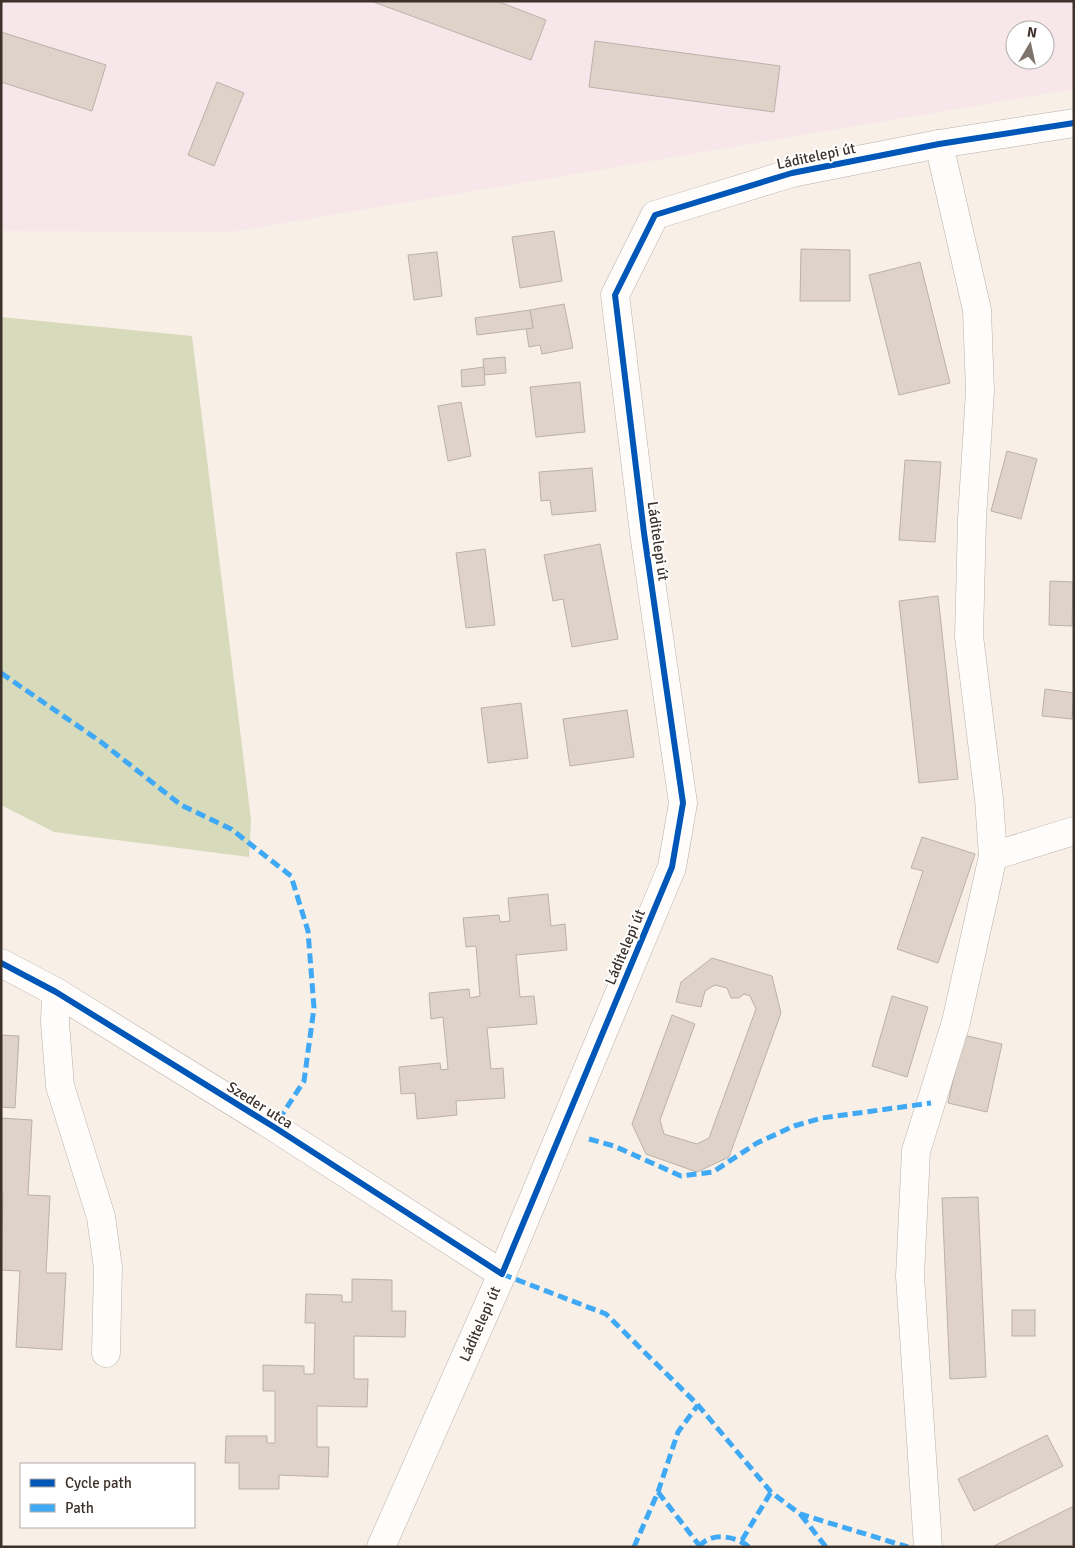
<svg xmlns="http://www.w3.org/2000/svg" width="1075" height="1548" font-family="Signika,sans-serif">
<rect width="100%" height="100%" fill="#f8efe7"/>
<!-- industrial -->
<path fill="#f7e7ea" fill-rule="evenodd" d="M1 1H1074V89L232 232 1 231ZM1015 30H1045V60H1015Z"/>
<!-- forest -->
<polygon fill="#d8dabc" points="1,317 192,336 251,820 249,857 54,832 1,805"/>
<!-- building -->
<g fill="#dfd3c9" stroke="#bab1aa">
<polygon points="371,1 497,1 546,20 531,60"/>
<polygon points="1,32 106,65 92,111 1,82"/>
<polygon points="595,41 780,66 774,112 589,87"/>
<polygon points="217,82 244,93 214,166 188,155"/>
<polygon points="554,231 562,281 520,288 512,237"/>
<polygon points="801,249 850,250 850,301 800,301"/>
<polygon points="437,252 442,296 414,300 408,255"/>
<polygon points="920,262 950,383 899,395 869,275"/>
<polygon points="564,304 573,348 542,354 540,345 529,347 526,328 533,328 530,310"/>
<polygon points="530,310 533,328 477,335 475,318"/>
<polygon points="505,357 506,373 484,375 483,359"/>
<polygon points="484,367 485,385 462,387 461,370"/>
<polygon points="580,382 585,432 536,437 530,387"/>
<polygon points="461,402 471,456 448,461 438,406"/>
<polygon points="1007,451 1037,459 1021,519 991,511"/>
<polygon points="905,460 941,462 935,542 899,540"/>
<polygon points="592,468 596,511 552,515 550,500 541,501 539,472"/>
<polygon points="600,544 618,639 572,647 563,599 553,601 544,555"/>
<polygon points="485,549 495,625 466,628 456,553"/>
<polygon points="1050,581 1073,582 1072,626 1049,625"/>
<polygon points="938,596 958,779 919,783 899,601"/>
<polygon points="1045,689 1074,693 1072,719 1042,716"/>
<polygon points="521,703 528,758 488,763 481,708"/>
<polygon points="627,710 634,757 570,766 563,719"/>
<polygon points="922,837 975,854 938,963 897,949 923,871 911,868"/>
<polygon points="548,894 551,926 565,924 567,950 516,955 520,997 534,996 537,1024 487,1028 491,1069 503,1068 505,1098 456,1101 457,1115 417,1119 415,1093 401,1094 399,1067 440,1063 441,1070 448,1069 443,1017 431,1019 429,993 469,989 470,998 480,996 476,946 466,947 463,918 499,915 500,922 510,921 508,898"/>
<polygon points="712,958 772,976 781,1013 729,1157 697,1172 646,1154 632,1124 672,1015 695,1024 660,1120 664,1134 697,1144 709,1138 756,1009 750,996 744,994 739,998 731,998 727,988 715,985 705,991 701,1007 676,1002 681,982"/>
<polygon points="892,996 928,1007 907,1077 872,1066"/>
<polygon points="1,1035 19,1036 15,1108 1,1107"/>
<polygon points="963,1035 1002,1044 987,1112 948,1103"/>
<polygon points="1,1118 32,1120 28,1195 50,1196 46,1273 66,1273 62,1350 16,1347 20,1271 1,1270 3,1194 1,1194"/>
<polygon points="978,1197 986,1377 950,1379 942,1198"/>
<polygon points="352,1279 392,1280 392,1311 406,1311 405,1337 354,1336 354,1379 368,1379 367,1407 317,1406 317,1447 329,1447 328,1477 279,1475 279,1489 239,1489 239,1463 225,1463 226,1436 267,1436 267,1443 275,1443 275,1391 263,1391 263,1365 304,1366 304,1374 314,1374 315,1323 305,1323 306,1294 342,1295 342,1302 352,1302"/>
<rect x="1012" y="1310" width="23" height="26"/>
<polygon points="1047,1435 1063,1466 974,1511 958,1479"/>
<polygon points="1074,1506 1074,1546 1071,1547 992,1547"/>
</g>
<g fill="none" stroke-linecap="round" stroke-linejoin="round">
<!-- minor casing -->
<g stroke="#b9b0a9" stroke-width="29">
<g id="minor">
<polyline points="993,856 1074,831"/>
<polyline points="1,963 56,992 274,1127 502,1274"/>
<polyline points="56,992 55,1023 60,1086 101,1217 108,1268 106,1353"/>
<path id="s1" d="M381 1547 502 1274 672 867 683 803 644 533 615 295 655 215 792 173 939 144 1074 123"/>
<polyline points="928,1547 910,1276 916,1151 956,1022 993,856 989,799 969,636 972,519 980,391 977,310 939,144"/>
</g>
</g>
<!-- minor -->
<use href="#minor" stroke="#fefdfb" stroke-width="28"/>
<!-- quiet -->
<g stroke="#3fa9f5" stroke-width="5" stroke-dasharray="10 5" stroke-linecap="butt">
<polyline points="1,673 101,742 181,805 231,829 291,876 308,931 314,1008 304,1081 274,1127"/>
<polyline points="589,1139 614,1146 681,1176 713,1172 757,1143 794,1126 822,1118 931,1103"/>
<polyline points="502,1274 606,1314 698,1405 771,1492 800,1514 908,1547"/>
<polyline points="658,1492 699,1545"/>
<polyline points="801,1515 826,1547"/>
<polyline points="742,1540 771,1492"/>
<polyline points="634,1547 658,1492 678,1432 698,1405"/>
<path d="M699 1547C710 1531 736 1536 749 1547"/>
</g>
<!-- cycleway casing -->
<g stroke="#fff" stroke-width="9">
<polyline id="cycleway" points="1,963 56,992 274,1127 502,1274 672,867 683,803 644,533 615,295 655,215 792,173 939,144 1074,123"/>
</g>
<!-- cycleway -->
<use href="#cycleway" stroke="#0057b8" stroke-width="6"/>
</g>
<g text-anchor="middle" stroke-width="4" stroke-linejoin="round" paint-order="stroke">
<!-- street labels -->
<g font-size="15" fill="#3d322b" stroke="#fff">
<text transform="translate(816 156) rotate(-12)" y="5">Láditelepi út</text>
<text transform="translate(658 541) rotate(82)" y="5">Láditelepi út</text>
<text transform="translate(625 947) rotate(-67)" y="5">Láditelepi út</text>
<text transform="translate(260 1105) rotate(32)" y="5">Szeder utca</text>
<text dy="5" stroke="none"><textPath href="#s1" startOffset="244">Láditelepi út</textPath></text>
</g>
</g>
<!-- border -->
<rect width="1075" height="1548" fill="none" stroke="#3d322b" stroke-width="5"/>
<!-- legend -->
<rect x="20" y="1463" width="175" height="65" fill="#ffffff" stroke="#b1adaa"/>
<rect x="30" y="1479" width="25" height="8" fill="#0057b8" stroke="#b1adaa"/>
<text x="65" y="1488" font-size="15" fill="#3d322b">Cycle path</text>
<rect x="30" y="1504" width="25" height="8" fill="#3fa9f5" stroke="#b1adaa"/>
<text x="65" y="1513" font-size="15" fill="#3d322b">Path</text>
<!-- north arrow -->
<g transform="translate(1030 45) rotate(9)"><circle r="24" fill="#ffffff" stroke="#b1adaa"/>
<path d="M0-4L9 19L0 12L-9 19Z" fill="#7e746d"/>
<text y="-8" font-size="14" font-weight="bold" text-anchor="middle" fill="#3d322b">N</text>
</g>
</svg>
